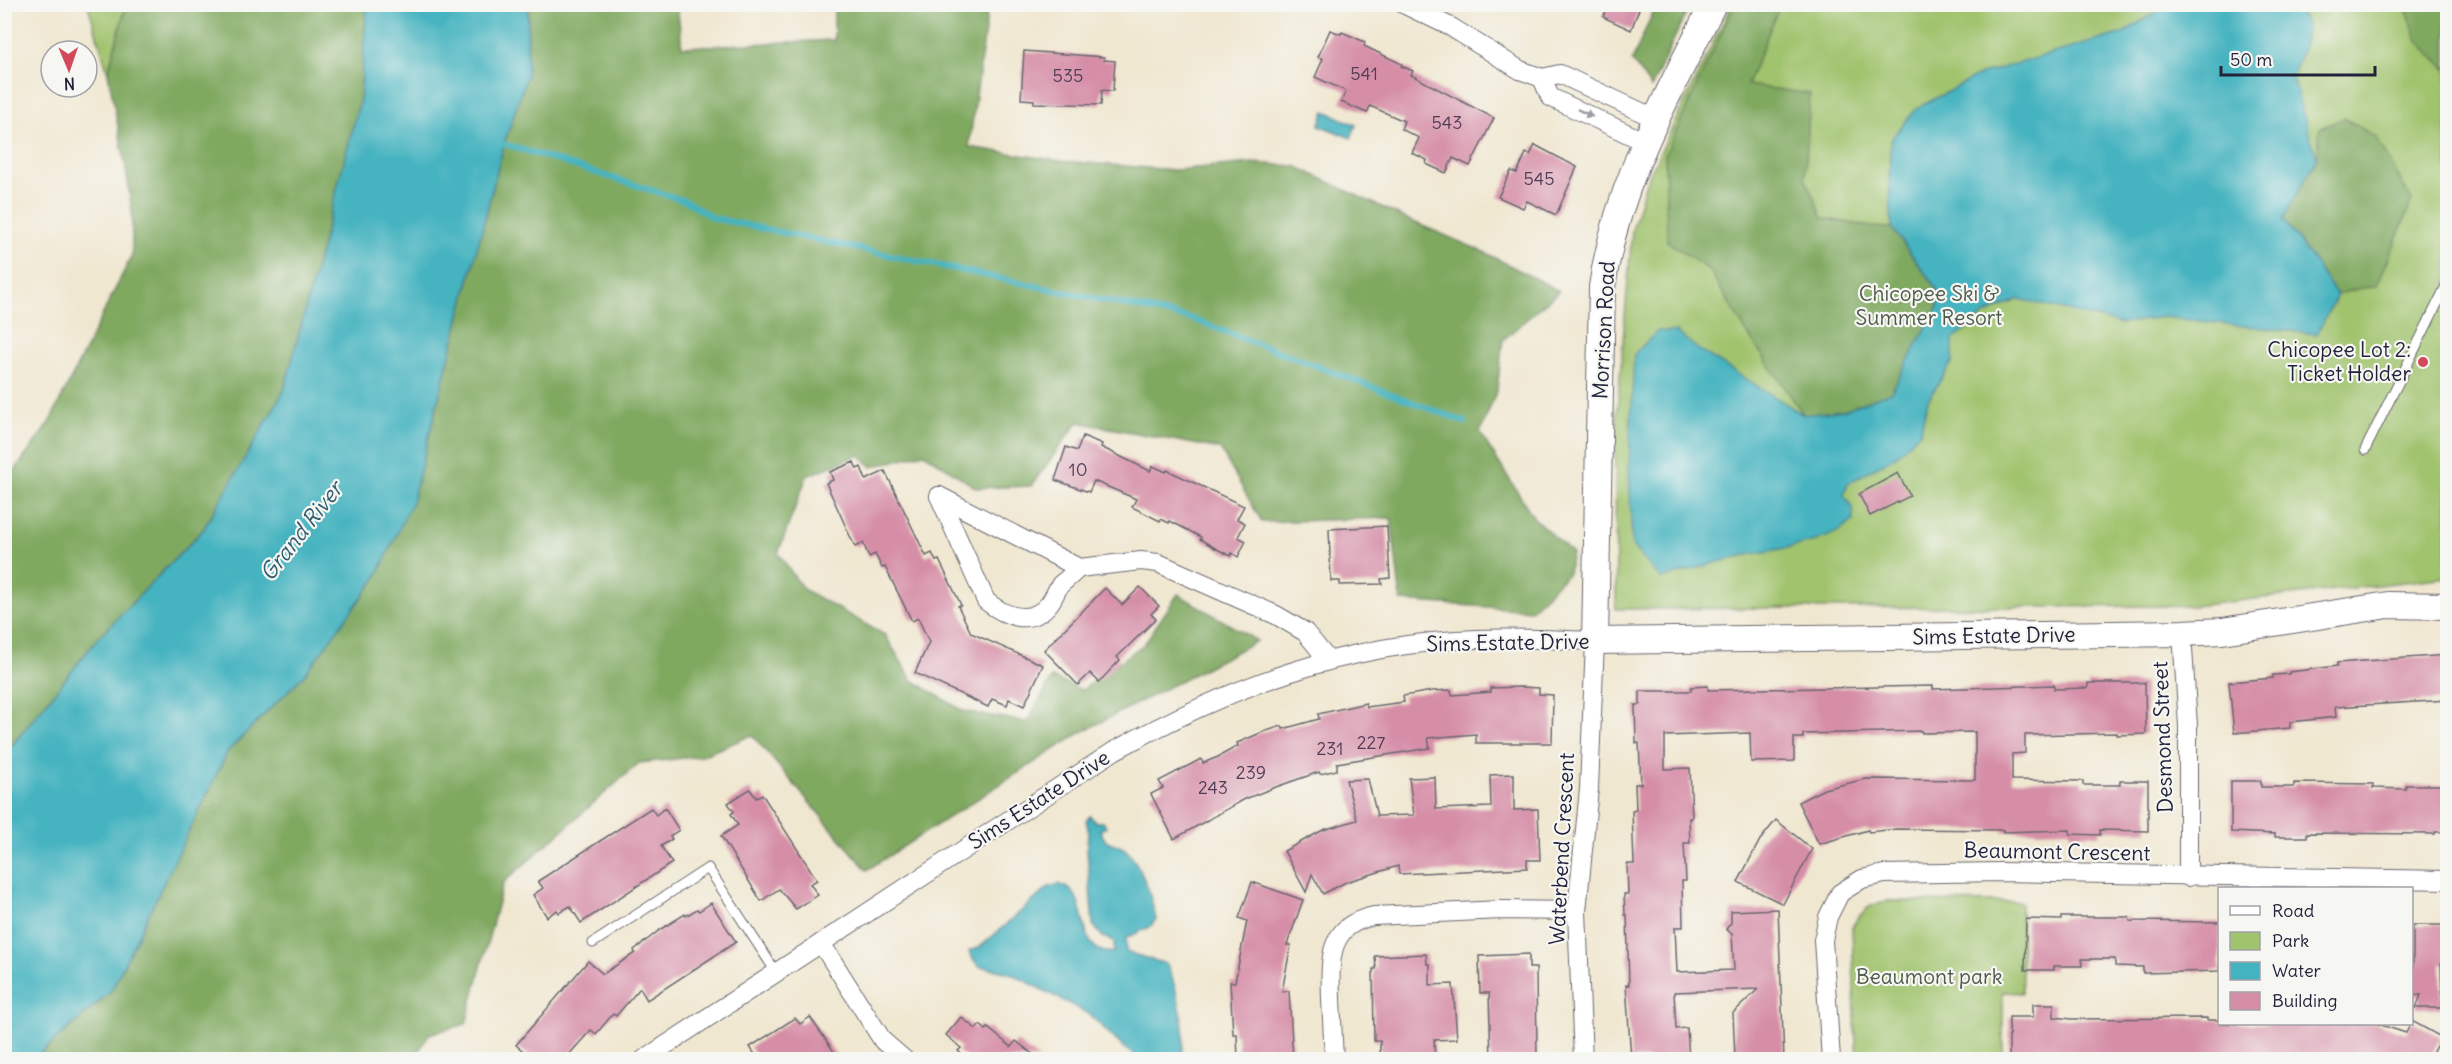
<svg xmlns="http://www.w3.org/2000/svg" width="2452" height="1064" font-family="Delius,sans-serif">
<rect width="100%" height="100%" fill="#f6f6f2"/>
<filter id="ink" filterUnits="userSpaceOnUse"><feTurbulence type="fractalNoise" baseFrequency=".0167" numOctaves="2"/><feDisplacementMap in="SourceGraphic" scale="12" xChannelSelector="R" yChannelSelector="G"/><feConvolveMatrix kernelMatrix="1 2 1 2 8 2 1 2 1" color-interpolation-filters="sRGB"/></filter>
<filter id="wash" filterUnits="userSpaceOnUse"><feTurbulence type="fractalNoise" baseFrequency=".008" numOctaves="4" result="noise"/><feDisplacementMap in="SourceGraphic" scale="24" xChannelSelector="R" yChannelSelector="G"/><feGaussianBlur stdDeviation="1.35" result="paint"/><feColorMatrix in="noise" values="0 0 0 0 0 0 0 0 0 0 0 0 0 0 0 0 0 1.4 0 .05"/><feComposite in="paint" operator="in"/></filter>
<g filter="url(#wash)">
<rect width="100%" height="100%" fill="#f0e7d0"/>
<!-- green -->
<g fill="#a0c36d" stroke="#617254" stroke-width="1.5">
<polygon points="88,5 126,5 108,73"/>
<polygon points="1731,5 2447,5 2447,577 2194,606 1616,609 1615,438 1632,231 1646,182"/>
<path d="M1887 901 2021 902 2022 993 2003 992V1059H1860L1856 1047 1852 927C1862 911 1869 904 1887 901Z"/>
</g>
<!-- forest -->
<g fill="#80a960" stroke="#51664e" stroke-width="1.5">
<polygon points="126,5 367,5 360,100 284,391 203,530 99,637 5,754 5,477 16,469 49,423 132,255 132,212 125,163 108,73"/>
<polygon points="528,5 677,5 682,47 834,40 834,5 923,5 987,15 969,147 1061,161 1175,170 1251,163 1295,166 1411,221 1484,252 1559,291 1503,340 1497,390 1480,433 1534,518 1572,553 1568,573 1531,610 1401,601 1391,518 1262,522 1220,449 1078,422 1031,486 976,488 924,453 872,467 859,455 807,476 778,553 803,589 885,635 912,680 963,711 1027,722 1052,678 1082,690 1144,644 1178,594 1257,641 1080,733 867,870 752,735 702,756 639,763 503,883 466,1024 429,1034 414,1059 34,1060 111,991 228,751 305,674 412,502 504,144 527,75"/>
<polygon points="1656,5 1690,5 1651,88 1632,61"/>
<polygon points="1734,5 1780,5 1747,85 1810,94 1805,178 1823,218 1871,227 1892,228 1938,291 1938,307 1891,392 1844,410 1804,415 1747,333 1710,271 1667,241 1665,155"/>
<polygon points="2405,5 2447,5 2447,70 2417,40"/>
<polygon points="2344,118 2376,137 2412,201 2377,286 2357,289 2337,295 2283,219 2317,158 2320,128"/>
</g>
<!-- water -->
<g fill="#44b3c0" stroke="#336a7e" stroke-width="1.5">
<path d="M2168 4 2295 5 2307 24 2303 48 2292 78 2317 158 2283 219 2337 295 2317 334 2163 317 2122 324 2019 299 1986 314 1953 340V361L1928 400 1920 432 1896 456 1848 483 1844 495 1853 509V521C1824 547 1775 548 1738 557 1712 563 1687 571 1661 579L1632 546 1629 464 1634 354 1658 331 1676 332 1699 350 1804 415 1844 410 1891 392 1938 306V291L1892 228 1889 178 1891 139 1917 108 1981 74 2123 33Z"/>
<polygon points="367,5 528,5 527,75 504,144 412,502 376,578 305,674 228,751 111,991 34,1059 5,1059 5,754 99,637 203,530 284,391 360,100"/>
<polygon points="1325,111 1356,125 1351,138 1319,125"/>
<path d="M1090 816 1096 822H1104L1106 827 1100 830 1105 840C1111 843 1121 845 1126 850 1143 867 1151 896 1156 919L1150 927 1126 938V952L1167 964C1176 987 1191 1036 1179 1059H1140L1124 1048 1089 1014 1010 973 979 966 971 957 969 951 980 947 1049 887 1059 884C1062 886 1069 888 1072 891 1088 909 1078 956 1114 952V941L1103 937 1093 925 1087 850 1088 829 1086 820Z"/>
</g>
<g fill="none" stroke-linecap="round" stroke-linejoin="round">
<!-- stream -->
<polyline stroke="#44b3c0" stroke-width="6" points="504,144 686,201 713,218 1192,319 1465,422"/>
</g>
<g id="blocks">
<!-- building -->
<g fill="#d68ea7">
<polygon points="1609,4 1641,4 1631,30 1603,17"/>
<polygon points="1330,30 1341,34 1342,32 1365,42 1364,46 1402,64 1401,66 1413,71 1411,75 1494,118 1470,166 1453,158 1446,173 1426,164 1427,160 1412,153 1419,138 1401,129 1404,121 1370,106 1367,113 1341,102 1346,91 1315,77 1323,59 1318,57"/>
<polygon points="1024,51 1104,57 1104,60 1115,61 1113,91 1102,90 1101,105 1034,103 1034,100 1021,99"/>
<polygon points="1535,145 1577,167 1556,215 1527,201 1523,208 1498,197 1511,171 1517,173 1526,153 1530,155"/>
<polygon points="1083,436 1102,444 1101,447 1150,471 1153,466 1166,472 1167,470 1244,506 1237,519 1245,523 1238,537 1246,541 1238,557 1232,553 1231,556 1215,548 1200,539 1201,537 1170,521 1169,523 1161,519 1160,521 1132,507 1136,499 1094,481 1089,492 1055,480 1066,447 1077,451"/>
<polygon points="854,462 857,469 861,467 866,480 885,471 926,556 932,553 936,561 939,560 961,605 958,606 971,633 1043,665 1024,706 1009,699 1007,705 992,699 988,707 915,673 929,642 918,618 912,621 885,567 882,568 875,554 869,557 863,543 855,547 826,483 833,480 830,472"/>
<polygon points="1898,473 1910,496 1870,516 1859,494"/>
<polygon points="1387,526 1390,578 1381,579 1382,584 1340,585 1340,581 1331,581 1329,529"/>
<polygon points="1140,587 1159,606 1151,614 1156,619 1117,657 1120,660 1099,682 1090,673 1078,685 1044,650 1105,588 1122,605"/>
<polygon points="2448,655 2448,700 2335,707 2336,717 2290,722 2290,728 2234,733 2229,682 2273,678 2273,675 2289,674 2289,672 2337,666 2337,663"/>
<polygon points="2088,683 2145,683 2146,734 2117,735 2117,733 2025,735 2025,753 2012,754 2012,780 2083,781 2083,785 2120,785 2120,781 2148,781 2148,831 2100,830 2100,835 2070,834 2070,830 2003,832 2003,830 1897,829 1869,832 1868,830 1819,844 1798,802 1824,789 1866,779 1975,780 1975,732 1922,733 1922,731 1803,734 1803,738 1794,738 1794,761 1751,762 1750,733 1665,736 1665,769 1690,768 1692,818 1689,818 1690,843 1684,843 1686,881 1682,881 1683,927 1675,927 1677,972 1734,970 1732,934 1726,929 1731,923 1731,911 1778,909 1784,1059 1735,1059 1733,1013 1758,989 1674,992 1676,1029 1687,1028 1689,1059 1631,1059 1626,985 1629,985 1627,915 1625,915 1624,894 1628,894 1627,864 1634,864 1632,811 1636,810 1635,784 1641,784 1639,743 1636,743 1635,705 1640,705 1640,691 1691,691 1691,687 1708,686 1708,690 1933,686 1933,689 2054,685 2054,689 2088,688"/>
<polygon points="1521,687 1539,688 1539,694 1553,695 1552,743 1476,743 1476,734 1428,738 1430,748 1337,763 1337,770 1320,774 1319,772 1273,788 1245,799 1174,839 1151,794 1163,788 1159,781 1201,759 1203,763 1218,757 1238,746 1237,743 1263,732 1282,726 1283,729 1319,719 1318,714 1366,703 1367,707 1404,702 1403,696 1432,691 1451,690 1452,695 1491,692 1490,688"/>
<polygon points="1514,774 1514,810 1538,809 1540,860 1527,860 1527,868 1399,874 1398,866 1346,882 1323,894 1312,874 1306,892 1284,851 1323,830 1357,820 1346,780 1368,779 1377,816 1414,815 1409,778 1435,777 1436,809 1491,807 1490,775"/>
<polygon points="2231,781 2261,781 2261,787 2294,787 2294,783 2373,784 2373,788 2406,789 2406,785 2448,785 2448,832 2435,832 2435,834 2307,833 2307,837 2275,837 2275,834 2231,832"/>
<polygon points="750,789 756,798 762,794 817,880 810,884 818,895 796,909 779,889 761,901 721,836 738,825 731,814 734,812 728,803"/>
<polygon points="651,808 656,815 665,808 679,830 670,836 672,839 661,846 672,863 581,923 570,906 559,913 557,910 547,917 533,895 543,888 538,881"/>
<polygon points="1776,820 1812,849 1783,904 1738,882 1760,840"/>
<polygon points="1252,882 1303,900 1287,945 1291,945 1282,991 1289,991 1293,1059 1238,1059 1237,1034 1233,1034 1230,982 1235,982 1247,921 1239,918"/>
<polygon points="711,903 736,942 647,1000 640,988 616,1016 613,1014 596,1034 591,1030 565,1059 533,1059 516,1045 588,961 603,974 635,953 634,950 661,929 685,914 686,916 697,909 699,911"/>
<polygon points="2061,917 2129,917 2130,921 2220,922 2220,971 2143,973 2143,967 2115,966 2115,959 2082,959 2082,966 2054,966 2054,970 2025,970 2026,919 2061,920"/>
<polygon points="2413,925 2448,925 2448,964 2441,964 2442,1008 2416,1008 2421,995 2413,995"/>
<polygon points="1426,954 1427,964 1430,964 1430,985 1453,984 1457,1039 1434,1040 1435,1059 1380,1059 1380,1041 1374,1041 1373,969 1376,969 1375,956"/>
<polygon points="1529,954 1529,968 1536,968 1537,1059 1491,1059 1489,993 1480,993 1479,956"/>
<polygon points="2033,1004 2054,1004 2054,1017 2072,1019 2207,1018 2207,1020 2220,1020 2220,1023 2241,1024 2375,1023 2406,1033 2412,1021 2441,1037 2429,1059 2009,1059 2009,1017 2033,1017"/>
<polygon points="810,1017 839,1059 758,1059 750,1047 795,1018 800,1024"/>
<polygon points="961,1017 976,1029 980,1025 986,1030 988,1028 1011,1047 1016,1041 1039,1059 968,1059 958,1051 961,1048 946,1035"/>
</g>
</g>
</g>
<g filter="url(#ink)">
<use href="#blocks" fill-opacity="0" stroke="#6a676f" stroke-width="1.5"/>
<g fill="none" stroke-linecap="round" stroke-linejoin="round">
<!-- lane casing -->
<g stroke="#6a676f" stroke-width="11">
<g id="lane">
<polyline points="2365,450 2448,282"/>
<polyline points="593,943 708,868 776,972"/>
</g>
</g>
<!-- street casing -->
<g stroke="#6a676f" stroke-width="20">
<g id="street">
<polyline points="1403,4 1451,27 1520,70 1542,78 1560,74 1656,119"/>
<polyline points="1542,78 1550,97 1645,142"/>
<polyline points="939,496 1079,568 1141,561 1158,563 1276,615 1305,632 1328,660"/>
<path d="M939 496 986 601C1005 616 1030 627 1049 604 1054 598 1056 590 1061 584 1067 579 1073 574 1079 568"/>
<polyline points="2182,633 2188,726 2188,877"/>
<polyline points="821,943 883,1041 905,1060"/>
<path d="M643 1060 1114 751C1227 688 1345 643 1476 639 1516 637 1556 640 1595 641L1589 789 1577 911 1583 1060"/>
<path d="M1334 1060C1333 1039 1332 1019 1331 999 1330 960 1327 925 1374 916L1501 910 1577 911"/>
<polyline points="1831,1060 1823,940 1828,917 1840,893 1862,879 1884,874 2001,872 2448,880"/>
</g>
</g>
<!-- secondary casing -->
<g stroke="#6a676f" stroke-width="28">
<path id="secondary" d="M1713 4C1667 97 1617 183 1602 287L1595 641 2182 633 2222 631 2388 605 2448 606"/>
</g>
<!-- lane -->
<use href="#lane" stroke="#fff" stroke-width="9"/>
<!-- street -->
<use href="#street" stroke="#fff" stroke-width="18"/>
<!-- secondary -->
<use href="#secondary" stroke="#fff" stroke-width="26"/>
</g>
<!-- one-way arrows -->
<defs><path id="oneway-solid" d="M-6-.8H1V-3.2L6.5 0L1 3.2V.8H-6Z" transform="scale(1.5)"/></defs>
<use fill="#9c9ca7" href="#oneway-solid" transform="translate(1585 113) rotate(26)"/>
</g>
<!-- markers -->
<circle fill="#d1495b" stroke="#f6f6f2" stroke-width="2" cx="2423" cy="362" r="6"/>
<g text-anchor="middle" stroke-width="4.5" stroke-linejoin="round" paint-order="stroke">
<!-- number labels -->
<g font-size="18" fill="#4f3d56">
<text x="1364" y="80">541</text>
<text x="1068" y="82">535</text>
<text x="1447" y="129">543</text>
<text x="1539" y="185">545</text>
<text x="1078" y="476">10</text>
<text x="1371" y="749">227</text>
<text x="1330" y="755">231</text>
<text x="1251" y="779">239</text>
<text x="1213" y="794">243</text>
</g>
<!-- park labels -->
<g font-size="21" fill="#4e5a4c" stroke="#f6f6f2">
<text x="1929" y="301">Chicopee Ski &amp;<tspan x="1929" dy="24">Summer Resort</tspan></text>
<text x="1929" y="984">Beaumont park</text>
</g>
<!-- street labels -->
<g font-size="21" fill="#22223b" stroke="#f6f6f2">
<text transform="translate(1604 330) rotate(-87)" y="7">Morrison Road</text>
<text transform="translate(1994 636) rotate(-1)" y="7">Sims Estate Drive</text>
<text transform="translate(1508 643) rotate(-1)" y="7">Sims Estate Drive</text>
<text transform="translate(2163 737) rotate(-92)" y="7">Desmond Street</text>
<text transform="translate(1039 800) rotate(-33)" y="7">Sims Estate Drive</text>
<text transform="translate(1562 849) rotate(-87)" y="7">Waterbend Crescent</text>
<text transform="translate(2057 852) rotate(1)" y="7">Beaumont Crescent</text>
</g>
<!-- poi labels -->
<g font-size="21" fill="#22223b" stroke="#f6f6f2" text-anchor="end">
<text x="2411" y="357">Chicopee Lot 2:<tspan x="2411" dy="24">Ticket Holder</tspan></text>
</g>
<!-- water labels -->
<g font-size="22" font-style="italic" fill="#305c70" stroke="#f6f6f2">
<text transform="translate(301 531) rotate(-52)" y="8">Grand River</text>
</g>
</g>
<!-- margin -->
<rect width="2452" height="1064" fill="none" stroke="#f6f6f2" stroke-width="24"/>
<!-- legend -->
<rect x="2218" y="887" width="195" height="138" fill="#f6f6f2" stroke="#a1a1a9" stroke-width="1.5"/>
<rect x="2230" y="906" width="30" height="9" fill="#ffffff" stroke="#a1a1a9" stroke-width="1.5"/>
<text x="2272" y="917" font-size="18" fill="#22223b">Road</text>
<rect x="2230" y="932" width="30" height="18" fill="#a0c36d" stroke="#a1a1a9" stroke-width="1.5"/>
<text x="2272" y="947" font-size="18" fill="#22223b">Park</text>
<rect x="2230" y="962" width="30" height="18" fill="#44b3c0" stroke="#a1a1a9" stroke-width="1.5"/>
<text x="2272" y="977" font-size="18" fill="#22223b">Water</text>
<rect x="2230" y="992" width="30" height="18" fill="#d68ea7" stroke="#a1a1a9" stroke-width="1.5"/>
<text x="2272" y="1007" font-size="18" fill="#22223b">Building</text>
<!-- north arrow -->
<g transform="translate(69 69) rotate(178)"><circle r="28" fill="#f6f6f2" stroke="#a1a1a9" stroke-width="1.5"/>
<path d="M0-4.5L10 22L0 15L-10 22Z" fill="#d1495b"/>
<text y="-9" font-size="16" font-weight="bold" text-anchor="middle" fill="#22223b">N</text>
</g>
<!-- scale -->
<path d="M2221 66v9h154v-9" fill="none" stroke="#22223b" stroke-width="3"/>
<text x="2230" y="66" font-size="18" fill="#22223b" stroke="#f6f6f2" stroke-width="4.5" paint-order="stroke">50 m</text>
</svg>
